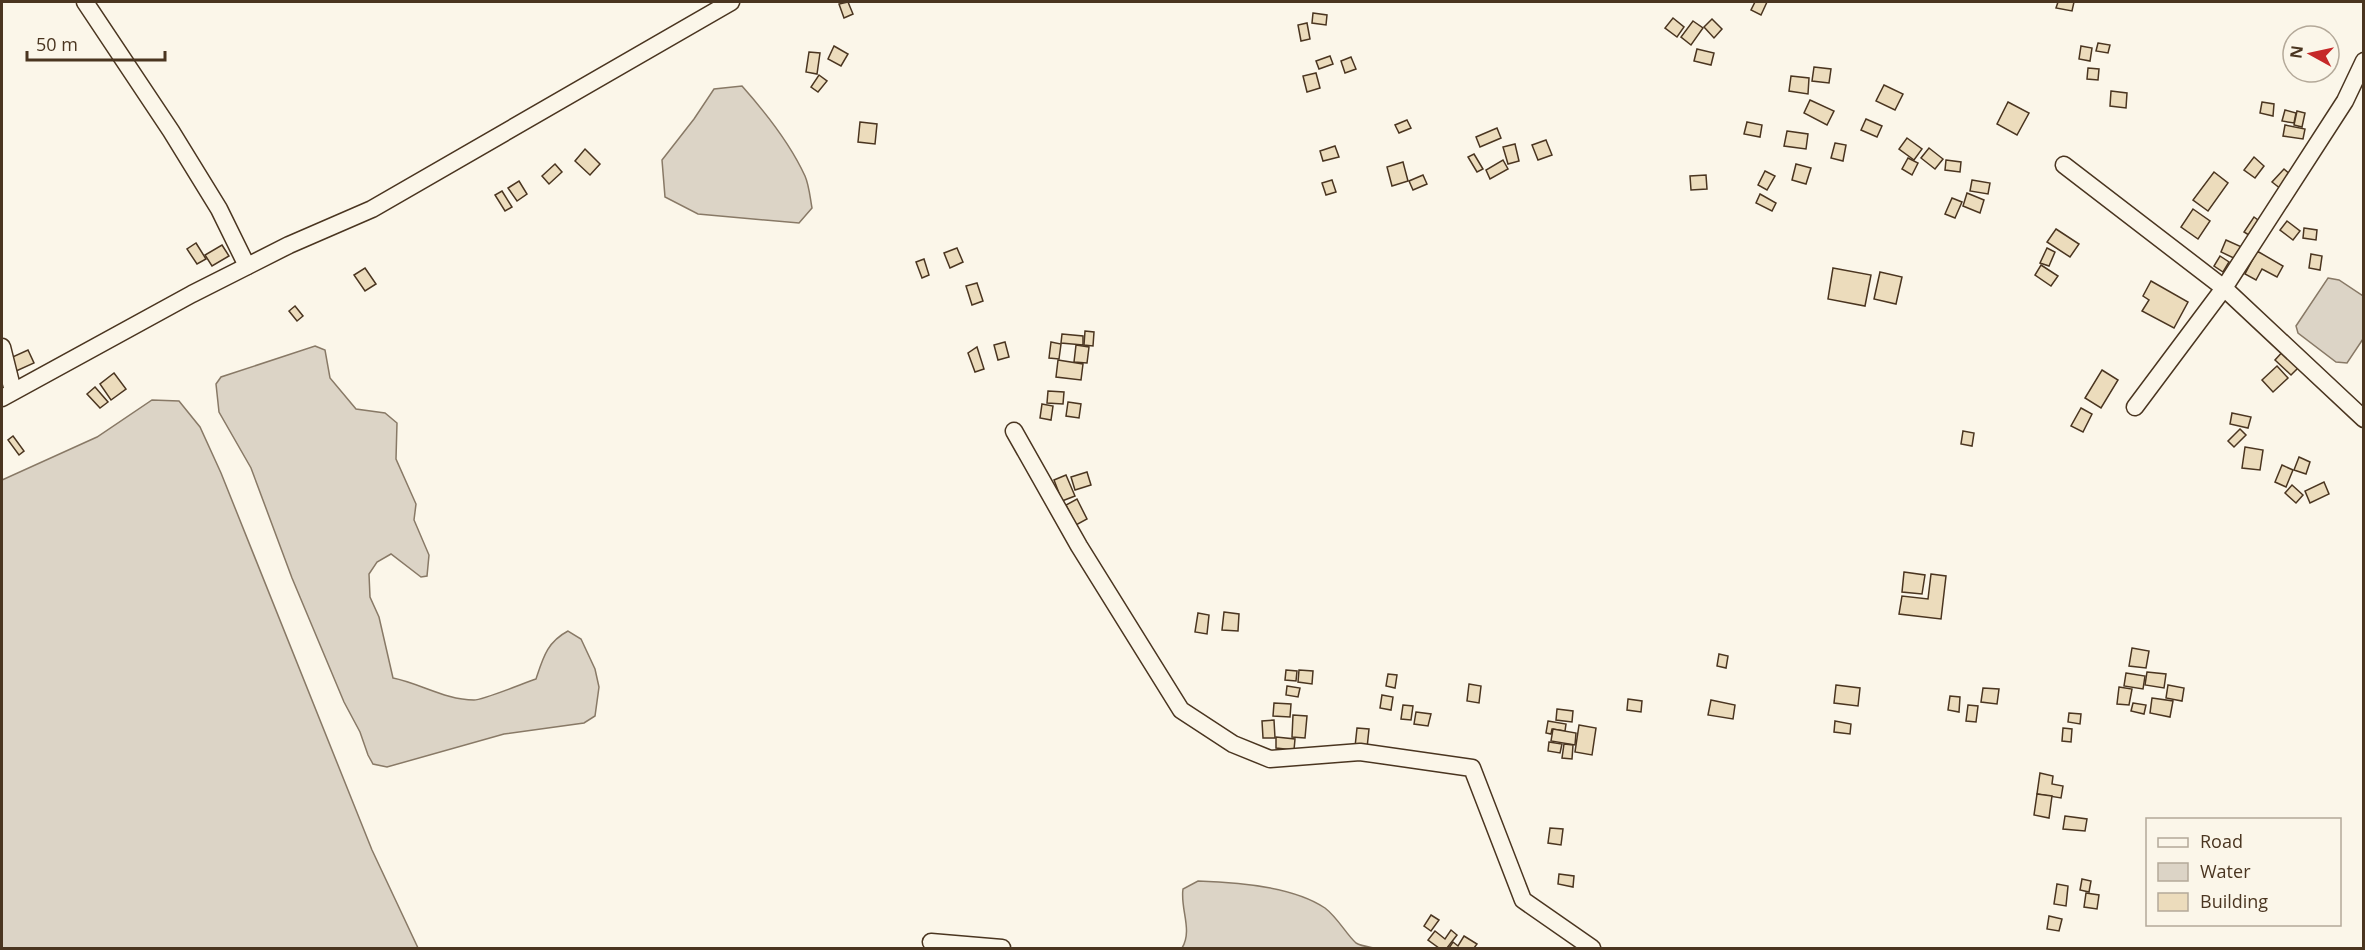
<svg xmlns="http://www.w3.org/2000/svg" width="2365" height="950" font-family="'Open Sans',sans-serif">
<rect width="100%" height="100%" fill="#fbf6e9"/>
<!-- water -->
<g fill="#dcd4c6" stroke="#887966" stroke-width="1.5">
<path d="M742 86C766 113 790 143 805 176 809 185 810 197 812 208L799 223 698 214 665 197 662 160 694 119 714 89Z"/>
<polygon points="2328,278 2339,280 2363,296 2363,339 2347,363 2336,362 2298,333 2296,326"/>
<path d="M315 346 325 350 330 378 356 409 385 413 397 423 396 459 416 504 414 520 429 555 427 576 421 577 391 554 377 562 369 574 370 597 379 617 393 678C419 683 446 700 474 700 483 700 524 683 536 679 543 658 547 642 568 631L581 639 595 669 599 687 595 716 584 723 504 734 387 767 373 764 368 755 360 732 344 702 292 578 251 468 219 412 216 384 221 377Z"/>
<polygon points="152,400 179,401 200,427 221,473 372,850 418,948 2,948 2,480 97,437"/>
<path d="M1198 881C1235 882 1294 887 1325 908 1338 918 1346 934 1356 943 1361 946 1369 947 1374 948H1182C1193 930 1180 909 1183 889Z"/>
</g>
<!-- building -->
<g fill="#ecdcbc" stroke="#4a3520" stroke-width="1.5">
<polygon points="848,2 853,14 844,18 839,4"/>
<polygon points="1755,2 1767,2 1761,15 1751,10"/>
<polygon points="2058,2 2074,2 2072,11 2056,8"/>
<polygon points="1313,13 1327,15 1326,25 1312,23"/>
<polygon points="1673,18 1684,27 1677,37 1665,28"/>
<polygon points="1712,19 1722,29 1714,38 1704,27"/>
<polygon points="1693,21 1703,28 1691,45 1681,37"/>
<polygon points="1307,23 1310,39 1301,41 1298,25"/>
<polygon points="2098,43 2110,45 2108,53 2096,51"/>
<polygon points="834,46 848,54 841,66 828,59"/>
<polygon points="2081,46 2092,48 2090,61 2079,59"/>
<polygon points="1697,49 1714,53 1711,65 1694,61"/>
<polygon points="809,52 820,53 817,74 806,72"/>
<polygon points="1330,56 1333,64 1319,69 1316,61"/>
<polygon points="1351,57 1356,69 1345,73 1341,61"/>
<polygon points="1814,67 1831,69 1829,83 1812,81"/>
<polygon points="2088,68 2099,69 2098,80 2087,79"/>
<polygon points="1316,73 1320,88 1307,92 1303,76"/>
<polygon points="819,75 827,81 818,92 811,87"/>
<polygon points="1791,76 1809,78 1808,94 1789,91"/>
<polygon points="1884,85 1903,94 1895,110 1876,101"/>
<polygon points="2111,91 2127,93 2126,108 2110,106"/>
<polygon points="1810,100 1834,111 1827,125 1804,113"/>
<polygon points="2008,102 2029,113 2017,135 1997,124"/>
<polygon points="2262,102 2274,104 2273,116 2260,113"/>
<polygon points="2285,110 2296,113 2294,123 2282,121"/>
<polygon points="2297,111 2305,113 2302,127 2294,125"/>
<polygon points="1866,119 1882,126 1877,137 1861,130"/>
<polygon points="1407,120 1411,128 1399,133 1395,125"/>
<polygon points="860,122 877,124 875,144 858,142"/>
<polygon points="1747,122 1762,125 1760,137 1744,134"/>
<polygon points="2285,125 2305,129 2303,139 2283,136"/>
<polygon points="1497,128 1501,138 1480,147 1476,137"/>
<polygon points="1787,131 1808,134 1806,149 1784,146"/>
<polygon points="1907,138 1922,149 1914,160 1899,149"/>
<polygon points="1546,140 1552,155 1538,160 1532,145"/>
<polygon points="1835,143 1846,145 1843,161 1831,158"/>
<polygon points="1515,144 1519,161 1508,164 1503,147"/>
<polygon points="1335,146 1339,157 1323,161 1320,151"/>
<polygon points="1929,148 1943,159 1935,169 1921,158"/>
<polygon points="585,149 600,164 590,175 575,161"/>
<polygon points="1474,154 1483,169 1477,172 1468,157"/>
<polygon points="2254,157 2264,166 2255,178 2244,170"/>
<polygon points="1908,158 1918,163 1912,175 1902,169"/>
<polygon points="1503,160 1508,169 1490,179 1486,170"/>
<polygon points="1946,160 1961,162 1960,172 1945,170"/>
<polygon points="1403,162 1408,181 1392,186 1387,167"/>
<polygon points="555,164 562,172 549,184 542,176"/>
<polygon points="1796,164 1811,168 1806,184 1792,180"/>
<polygon points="2284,169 2292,176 2281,189 2272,182"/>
<polygon points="1765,171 1775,176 1767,190 1758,185"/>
<polygon points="2214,172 2228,183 2208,211 2193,200"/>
<polygon points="1423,175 1427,184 1413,190 1409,181"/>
<polygon points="1706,175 1707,189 1691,190 1690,176"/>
<polygon points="1332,180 1336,192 1326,195 1322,183"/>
<polygon points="1972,180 1990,183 1988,194 1970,191"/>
<polygon points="519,181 527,194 517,201 508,188"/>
<polygon points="502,191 512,207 505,211 495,195"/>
<polygon points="1967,193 1984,200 1980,213 1963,206"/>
<polygon points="1760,194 1776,203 1772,211 1756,203"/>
<polygon points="1952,198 1962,202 1955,218 1945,214"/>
<polygon points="2193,209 2210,221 2198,239 2181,227"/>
<polygon points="2254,217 2262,223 2252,237 2244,232"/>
<polygon points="2287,221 2300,231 2293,240 2280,230"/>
<polygon points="2304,228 2317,230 2316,240 2303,238"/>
<polygon points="2056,229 2079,244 2070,257 2047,242"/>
<polygon points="2226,240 2244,248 2238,260 2221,252"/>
<polygon points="196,243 206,259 197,264 187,249"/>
<polygon points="222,245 229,256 212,266 205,255"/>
<polygon points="957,248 963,262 950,268 944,253"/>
<polygon points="2047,248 2055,252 2049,266 2040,263"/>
<polygon points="2257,251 2283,266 2277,277 2262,269 2256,280 2245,274"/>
<polygon points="2311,254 2322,256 2320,270 2309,268"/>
<polygon points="2220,256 2229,262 2223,272 2214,266"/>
<polygon points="924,259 929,275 922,278 916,262"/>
<polygon points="2041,265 2058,276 2051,286 2035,275"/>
<polygon points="365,268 376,284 365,291 354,275"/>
<polygon points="1833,268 1871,275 1865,306 1828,299"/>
<polygon points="1880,272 1902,277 1896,304 1874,299"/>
<polygon points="2151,281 2188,302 2174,328 2142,311 2149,300 2143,296"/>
<polygon points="977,283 983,301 972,305 966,286"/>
<polygon points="295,306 303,316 297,321 289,311"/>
<polygon points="1085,331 1094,332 1093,346 1084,345"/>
<polygon points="1062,334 1083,336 1083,345 1061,343"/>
<polygon points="1005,342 1009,357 998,360 994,345"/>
<polygon points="1051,342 1061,344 1059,359 1049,358"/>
<polygon points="1076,345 1089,347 1087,363 1074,362"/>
<polygon points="977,347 984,369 975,372 968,353"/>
<polygon points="2285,349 2301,365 2291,375 2275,360"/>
<polygon points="28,350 34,363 14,372 8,359"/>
<polygon points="1058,360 1083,364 1081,380 1056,377"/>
<polygon points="2277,366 2288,378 2273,392 2262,380"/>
<polygon points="2102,370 2118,380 2101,408 2085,398"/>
<polygon points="114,373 126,389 111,400 100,384"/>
<polygon points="95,387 108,402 100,408 87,394"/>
<polygon points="1048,391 1064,392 1063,404 1047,403"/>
<polygon points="1068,402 1081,404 1079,418 1066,416"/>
<polygon points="1042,404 1053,406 1051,420 1040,418"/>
<polygon points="2081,408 2092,414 2083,432 2071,426"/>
<polygon points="2232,413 2251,417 2248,428 2230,424"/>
<polygon points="2240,429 2246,435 2234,447 2228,441"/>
<polygon points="1963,431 1974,433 1972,446 1961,444"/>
<polygon points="13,436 24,451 19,455 8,440"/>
<polygon points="2245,447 2263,450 2260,470 2242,468"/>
<polygon points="2299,457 2310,462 2306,474 2294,470"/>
<polygon points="2282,465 2293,470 2286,487 2275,482"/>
<polygon points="1087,472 1091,485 1075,490 1071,477"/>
<polygon points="1066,475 1075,496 1062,501 1054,480"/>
<polygon points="2324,482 2329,494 2310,503 2305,491"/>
<polygon points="2292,485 2303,495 2296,503 2285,493"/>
<polygon points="1077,499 1087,519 1076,525 1066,505"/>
<polygon points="1904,572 1925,575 1922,594 1902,592"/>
<polygon points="1931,574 1946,576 1941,619 1899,614 1902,596 1928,599"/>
<polygon points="1224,612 1239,614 1238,631 1222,630"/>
<polygon points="1198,613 1209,615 1207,634 1195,632"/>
<polygon points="2132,648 2149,651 2146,668 2129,666"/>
<polygon points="1719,654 1728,656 1726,668 1717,666"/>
<polygon points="1286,670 1297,671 1296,681 1285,680"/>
<polygon points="1299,670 1313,671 1312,684 1298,682"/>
<polygon points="2147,672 2166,674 2164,688 2145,685"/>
<polygon points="2126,673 2145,676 2143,689 2124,686"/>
<polygon points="1388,674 1397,675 1395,688 1386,686"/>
<polygon points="1469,684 1481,686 1479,703 1467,701"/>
<polygon points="1836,685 1860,688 1858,706 1834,703"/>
<polygon points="2168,685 2184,688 2182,701 2166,698"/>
<polygon points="1287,686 1300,688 1298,697 1286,695"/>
<polygon points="2119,687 2132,689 2129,705 2117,704"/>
<polygon points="1983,688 1999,689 1997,704 1981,702"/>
<polygon points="1382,695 1393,697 1391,710 1380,708"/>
<polygon points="1950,696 1960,697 1959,712 1948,710"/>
<polygon points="2152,698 2173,701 2170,717 2150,713"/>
<polygon points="1628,699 1642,701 1641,712 1627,710"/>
<polygon points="1711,700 1735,705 1733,719 1708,715"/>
<polygon points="1274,703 1291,704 1290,717 1273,716"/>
<polygon points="2133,703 2146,705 2144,714 2131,711"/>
<polygon points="1403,705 1413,706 1411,720 1401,719"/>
<polygon points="1968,705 1978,706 1976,722 1966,721"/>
<polygon points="1557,709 1573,711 1572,722 1556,720"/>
<polygon points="1416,712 1431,714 1428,726 1414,724"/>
<polygon points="2069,713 2081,714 2080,724 2068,722"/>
<polygon points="1293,715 1307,716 1305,738 1292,737"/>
<polygon points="1274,720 1275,738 1263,738 1262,721"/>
<polygon points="1548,721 1566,724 1565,731 1552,729 1551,734 1546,733"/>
<polygon points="1835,721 1851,724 1850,734 1834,732"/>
<polygon points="1579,725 1596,728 1592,755 1575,752"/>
<polygon points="1357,728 1369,729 1367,748 1355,747"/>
<polygon points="2063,728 2072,729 2071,742 2062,741"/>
<polygon points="1553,729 1576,733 1575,745 1551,741"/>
<polygon points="1276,737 1295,739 1294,750 1276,748"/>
<polygon points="1549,742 1562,744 1560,753 1548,751"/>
<polygon points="1564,744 1573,745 1572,759 1562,758"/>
<polygon points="2040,773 2053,776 2052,784 2063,786 2061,798 2037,794"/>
<polygon points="2037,794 2052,796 2049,818 2034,815"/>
<polygon points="2065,816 2087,819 2085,831 2063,829"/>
<polygon points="1550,828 1563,829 1561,845 1548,843"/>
<polygon points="1559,874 1574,876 1573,887 1558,884"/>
<polygon points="2082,879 2091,881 2089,892 2080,890"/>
<polygon points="2057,884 2068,886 2066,906 2054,904"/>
<polygon points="2086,893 2099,895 2097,909 2084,907"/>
<polygon points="1431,915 1439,920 1431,931 1424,926"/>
<polygon points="2049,916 2062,919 2059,931 2047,929"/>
<polygon points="1451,930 1457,935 1447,948 1439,948 1428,940 1435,931 1445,939"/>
<polygon points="1464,936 1477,944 1474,948 1449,948 1453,942 1458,946"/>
</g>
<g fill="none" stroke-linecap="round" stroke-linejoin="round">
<!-- minor casing -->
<g stroke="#4a3520" stroke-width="19">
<g id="minor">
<polyline points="85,2 171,131 219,209 247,266"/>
<polyline points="2064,165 2224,288 2364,419"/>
<polyline points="2,347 13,391"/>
<polyline points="2,398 192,294 289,245 372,209 731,2"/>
<polyline points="2135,407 2224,288 2345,101 2364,61"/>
<polyline points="1014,431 1079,546 1181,710 1233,744 1270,759 1360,752 1472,768 1523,900 1592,948"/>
<polyline points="931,942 1002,948"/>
</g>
</g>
<!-- minor -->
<use href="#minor" stroke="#fbf6e9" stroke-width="16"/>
</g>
<!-- border -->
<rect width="2365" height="950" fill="none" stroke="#4a3520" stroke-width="6"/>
<!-- legend -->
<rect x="2146" y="818" width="195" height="108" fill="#fbf6e9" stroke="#b4a999" stroke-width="1.5"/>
<rect x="2158" y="838" width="30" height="9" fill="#fbf6e9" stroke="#b4a999" stroke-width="1.5"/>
<text x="2200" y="848" font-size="18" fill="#4a3520">Road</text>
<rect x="2158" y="863" width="30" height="18" fill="#dcd4c6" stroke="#b4a999" stroke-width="1.5"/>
<text x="2200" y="878" font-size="18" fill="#4a3520">Water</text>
<rect x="2158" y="893" width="30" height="18" fill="#ecdcbc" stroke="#b4a999" stroke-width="1.5"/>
<text x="2200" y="908" font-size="18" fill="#4a3520">Building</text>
<!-- north arrow -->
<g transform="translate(2311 54) rotate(278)"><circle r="28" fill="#fbf6e9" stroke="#b4a999" stroke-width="1.5"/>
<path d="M0-4.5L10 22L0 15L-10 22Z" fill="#c62828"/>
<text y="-9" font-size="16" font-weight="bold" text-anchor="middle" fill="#4a3520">N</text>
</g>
<!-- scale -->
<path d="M27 51v9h138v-9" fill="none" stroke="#4a3520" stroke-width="3"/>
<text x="36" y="51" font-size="18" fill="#4a3520" stroke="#fbf6e9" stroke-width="4.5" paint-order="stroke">50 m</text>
</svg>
